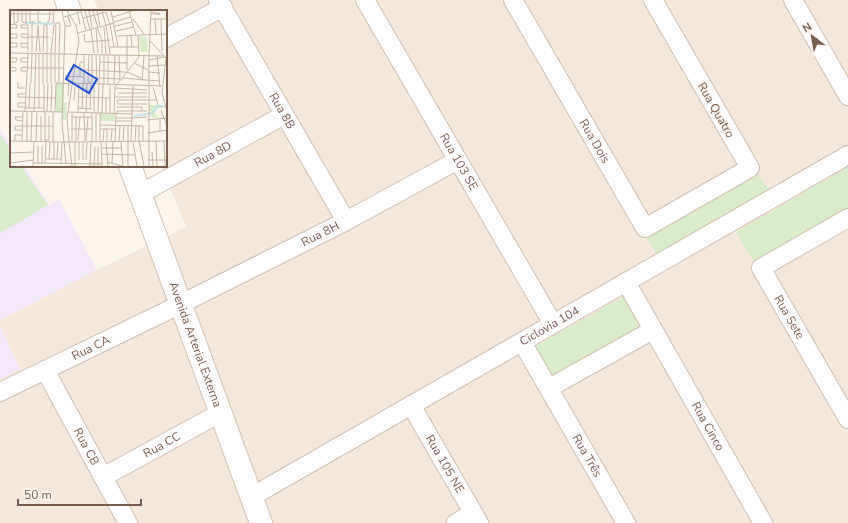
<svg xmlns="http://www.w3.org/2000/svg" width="848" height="523" font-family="'Nunito Sans',sans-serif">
<rect width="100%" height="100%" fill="#fdf6ec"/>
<!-- residential -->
<polygon fill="#f5e8da" points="94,0 848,0 848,523 0,523 0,379 20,369 0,326 0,320 97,270 186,227 161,166 166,166 166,11 99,11"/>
<!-- education -->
<g fill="#f3e8fa">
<polygon points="0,129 11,146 11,166 24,166 49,205 59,199 97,270 0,320"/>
<polygon points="0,326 20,369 0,379"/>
</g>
<!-- green -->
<g fill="#d8ecc9">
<polygon points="0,134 11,151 11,166 21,166 48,205 0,233"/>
<polygon points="848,167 848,211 754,263 736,232"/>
<polygon points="757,173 772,194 659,258 646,237"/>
<polygon points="628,294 646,326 550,379 532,348"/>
</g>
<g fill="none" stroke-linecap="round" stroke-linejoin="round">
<!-- street casing -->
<g stroke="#d1beb0" stroke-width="20">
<g id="street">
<path id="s1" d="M218 0 346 221"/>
<path id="s2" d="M365 0 553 324"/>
<path id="s3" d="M513 0 645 228 750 168 653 0"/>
<polyline points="793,0 848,96"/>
<polyline points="166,38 223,7"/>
<path id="s4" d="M140 194 284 115"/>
<path id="s5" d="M848 218 761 268 848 419"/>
<path id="s6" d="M626 282 763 523"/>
<path id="s7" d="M522 342 626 523"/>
<path id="s8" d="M45 370 128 523"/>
<polyline points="549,388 653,330"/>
<path id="s9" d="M0 392 181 304 346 221 458 160"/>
<path id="s10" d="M411 405 479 523"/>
<path id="s11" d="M103 477 220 413"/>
<path id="s12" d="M251 497 848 155"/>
<polyline points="456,523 473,513"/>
</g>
</g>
<!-- secondary casing -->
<g stroke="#d6c0b0" stroke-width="24">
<g id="secondary">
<polyline points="66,0 70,11"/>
<path id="s13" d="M130 166 261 523"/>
</g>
</g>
<!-- street -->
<use href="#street" stroke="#fff" stroke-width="18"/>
<!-- secondary -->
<use href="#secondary" stroke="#fff" stroke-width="22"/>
</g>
<g text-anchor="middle" stroke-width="3" stroke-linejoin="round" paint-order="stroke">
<!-- street labels -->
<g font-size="12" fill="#7a5c4d" stroke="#fffaf3">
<text transform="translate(716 110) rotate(60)" y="4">Rua Quatro</text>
<text dy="4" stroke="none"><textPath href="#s1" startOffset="128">Rua 8B</textPath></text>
<text dy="4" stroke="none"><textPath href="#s3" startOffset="163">Rua Dois</textPath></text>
<text dy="4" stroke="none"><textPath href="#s4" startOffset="83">Rua 8D</textPath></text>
<text dy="4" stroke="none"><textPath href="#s2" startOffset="187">Rua 103 SE</textPath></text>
<text dy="4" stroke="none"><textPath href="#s9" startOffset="357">Rua 8H</textPath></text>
<text dy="4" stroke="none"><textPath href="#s5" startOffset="157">Rua Sete</textPath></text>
<text dy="4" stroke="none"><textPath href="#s12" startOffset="344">Ciclovia 104</textPath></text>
<text dy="4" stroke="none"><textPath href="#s13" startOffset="190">Avenida Arterial Externa</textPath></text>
<text dy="4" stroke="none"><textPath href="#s9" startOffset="101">Rua CA</textPath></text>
<text dy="4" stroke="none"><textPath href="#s6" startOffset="166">Rua Cinco</textPath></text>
<text dy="4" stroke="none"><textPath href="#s11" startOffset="67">Rua CC</textPath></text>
<text dy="4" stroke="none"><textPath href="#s8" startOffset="87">Rua CB</textPath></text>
<text dy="4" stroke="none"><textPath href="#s7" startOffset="131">Rua Três</textPath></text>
<text dy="4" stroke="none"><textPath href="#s10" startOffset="68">Rua 105 NE</textPath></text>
</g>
</g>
<!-- overview -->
<g transform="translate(10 10)">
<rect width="157" height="157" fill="#fdf6ec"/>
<path d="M128 25 137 28 138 42H131ZM46 73 54 74V92L57 93 56 110 52 109 53 102H46ZM139 95H157V97L146 99 145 104 150 107 143 108 138 104 143 102 139 101ZM90 103 105 104V111H90Z" fill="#d8ecc9"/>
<path fill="none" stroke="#bfe3e8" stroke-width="2" d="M16 13 43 14M124 106 142 103 148 96H154"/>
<path fill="none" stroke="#c5b3a7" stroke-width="1" d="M12 1V12L16 13M16 1V14M20 1V12H24M28 1V12H31M44 1 43 13H50M52 1 55 16 52 113 54 132 157 131M57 1 66 15 69 30 57 108 59 132M67 1 70 14M71 1 76 21M75 1 80 20M79 1 82 18M83 1 88 18M87 1 90 16M92 1 96 16M101 1 108 37M119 1 126 25M96 2 100 15M0 4H43M141 4H150L142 2M54 7 71 2M103 7 122 1M73 8 96 2M123 9 134 24M141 9H157M145 9 146 24M151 9 152 41M37 12H39L40 1M104 12 121 7M4 13 8 12V1M4 14V1M100 14 104 37M0 15V1M96 15 100 44M55 16H61L58 6M105 16 122 12M94 17 96 44M0 18H7V15L0 14M18 18H11V15H18M87 18 92 30V44M86 19 88 43M81 20 84 43M106 21 124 17M68 23 104 13M0 24H7V28H0M74 24 75 32 100 30M117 25V60M121 25 122 37M107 26 157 24V9M18 27H39M18 28 11 27V24H18M140 31 157 49M0 33H7V37H0M18 37H11V33L18 34M100 37H128M18 42V15M22 42V13M26 42 28 15 30 42M33 42 34 15H37V43M0 43 154 46M41 43 44 15H46L45 43M49 43 50 13M79 44 78 72H82V45M86 44 87 72M109 45 110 70M139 45 141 1M147 46 150 77M0 48H7L6 52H0M156 48 152 83 157 101M139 50 155 47M17 52H11V48H18M90 52 117 53M124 53 138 60M138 56 155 55M0 57 6 58V61H0M17 58H54M74 60 116 62M17 61H11V58L17 57M117 62 131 68M138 62 150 63M55 66 74 67M70 67V52H74M90 68 110 69M112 68 149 71M132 71 134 45M8 72V78H15M21 73 22 44M25 73 26 43M29 73V44M33 73V44M37 73V44M41 73V44M45 73V44M49 73V44M63 73 152 76M74 73V45M94 74V45M98 74V44M104 74 105 45M143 77 148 95M105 78 137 80M108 83H137M15 84H8V87L46 88M58 86 59 66M68 87 100 88M104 87H137M64 90 65 77M137 94H108L107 90H146M15 97H8V93H15M107 97H132V101M15 98H34M19 98 20 73M29 98V73M68 98 82 99M72 99 73 73M80 99 81 75H84V103M151 100 157 116M0 101 52 102M15 102 18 44M24 102 25 73M34 102V73M37 102 38 73M41 102 42 73M45 102 46 73 63 74M58 102 123 104M68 103 69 73M74 103 75 131M76 103 77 73M88 103 90 45M92 103 93 74M96 103V88M100 103V74M104 103 105 77 129 47 128 25M107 103V101H137M62 107H82M106 108H122M122 108 137 107M137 110 157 108M12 111 6 110 5 107H12M106 111H122M90 115 133 116V131M118 115V156M62 119H82M90 119H105M12 120H5V116H43M150 122V109M137 123 157 120M35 130H39V106M68 130 70 107M0 131 54 132 56 154M5 131V125H12M12 131 13 102M17 131V102M21 131 22 102M26 131 27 102M35 131V102M76 131 78 107M121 131 123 76M125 131 126 115M129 131 134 156M129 131V115M146 131 147 156M154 131 155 156M31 132V106M43 132V102M59 132 62 156M62 132V103M66 132V107M82 132V103M86 132V103M90 132V103M91 132 92 156M93 132 94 119M96 132 98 156M97 132V119M101 132 102 119M105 132 106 103M109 132 110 115M111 132 113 156M113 132 114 115M123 132 127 156M91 138H112M142 142 143 156M0 143 24 142M91 144 125 145M36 149H51M39 149 40 132M44 149V132M47 149 48 132M69 150V132M73 150V132M76 150 77 132M138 150H157M97 152 112 156M0 153 24 150M24 153 92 154M28 153V136M32 153V136M35 153 36 132M102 153 103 132M51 154 52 132M23 156 24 131M65 156V132M80 156 81 132M84 156 85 137M88 156V137M139 156V46"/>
<path fill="#1d4ed8" fill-opacity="0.15" stroke="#1d4ed8" stroke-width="2" d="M64 55 87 69 79 83 56 69Z"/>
<rect width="157" height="157" fill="none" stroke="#7a5c4d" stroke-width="2"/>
</g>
<!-- north arrow -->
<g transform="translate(812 36) rotate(329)" stroke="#fffaf3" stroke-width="3" paint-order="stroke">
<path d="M0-3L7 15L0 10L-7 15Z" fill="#7a5c4d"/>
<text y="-6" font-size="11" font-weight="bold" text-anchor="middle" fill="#7a5c4d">N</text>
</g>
<!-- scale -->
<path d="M18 499v6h123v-6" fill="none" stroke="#7a5c4d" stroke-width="2"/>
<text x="24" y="499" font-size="12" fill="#7a5c4d" stroke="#fffaf3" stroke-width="3" paint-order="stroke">50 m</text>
</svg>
